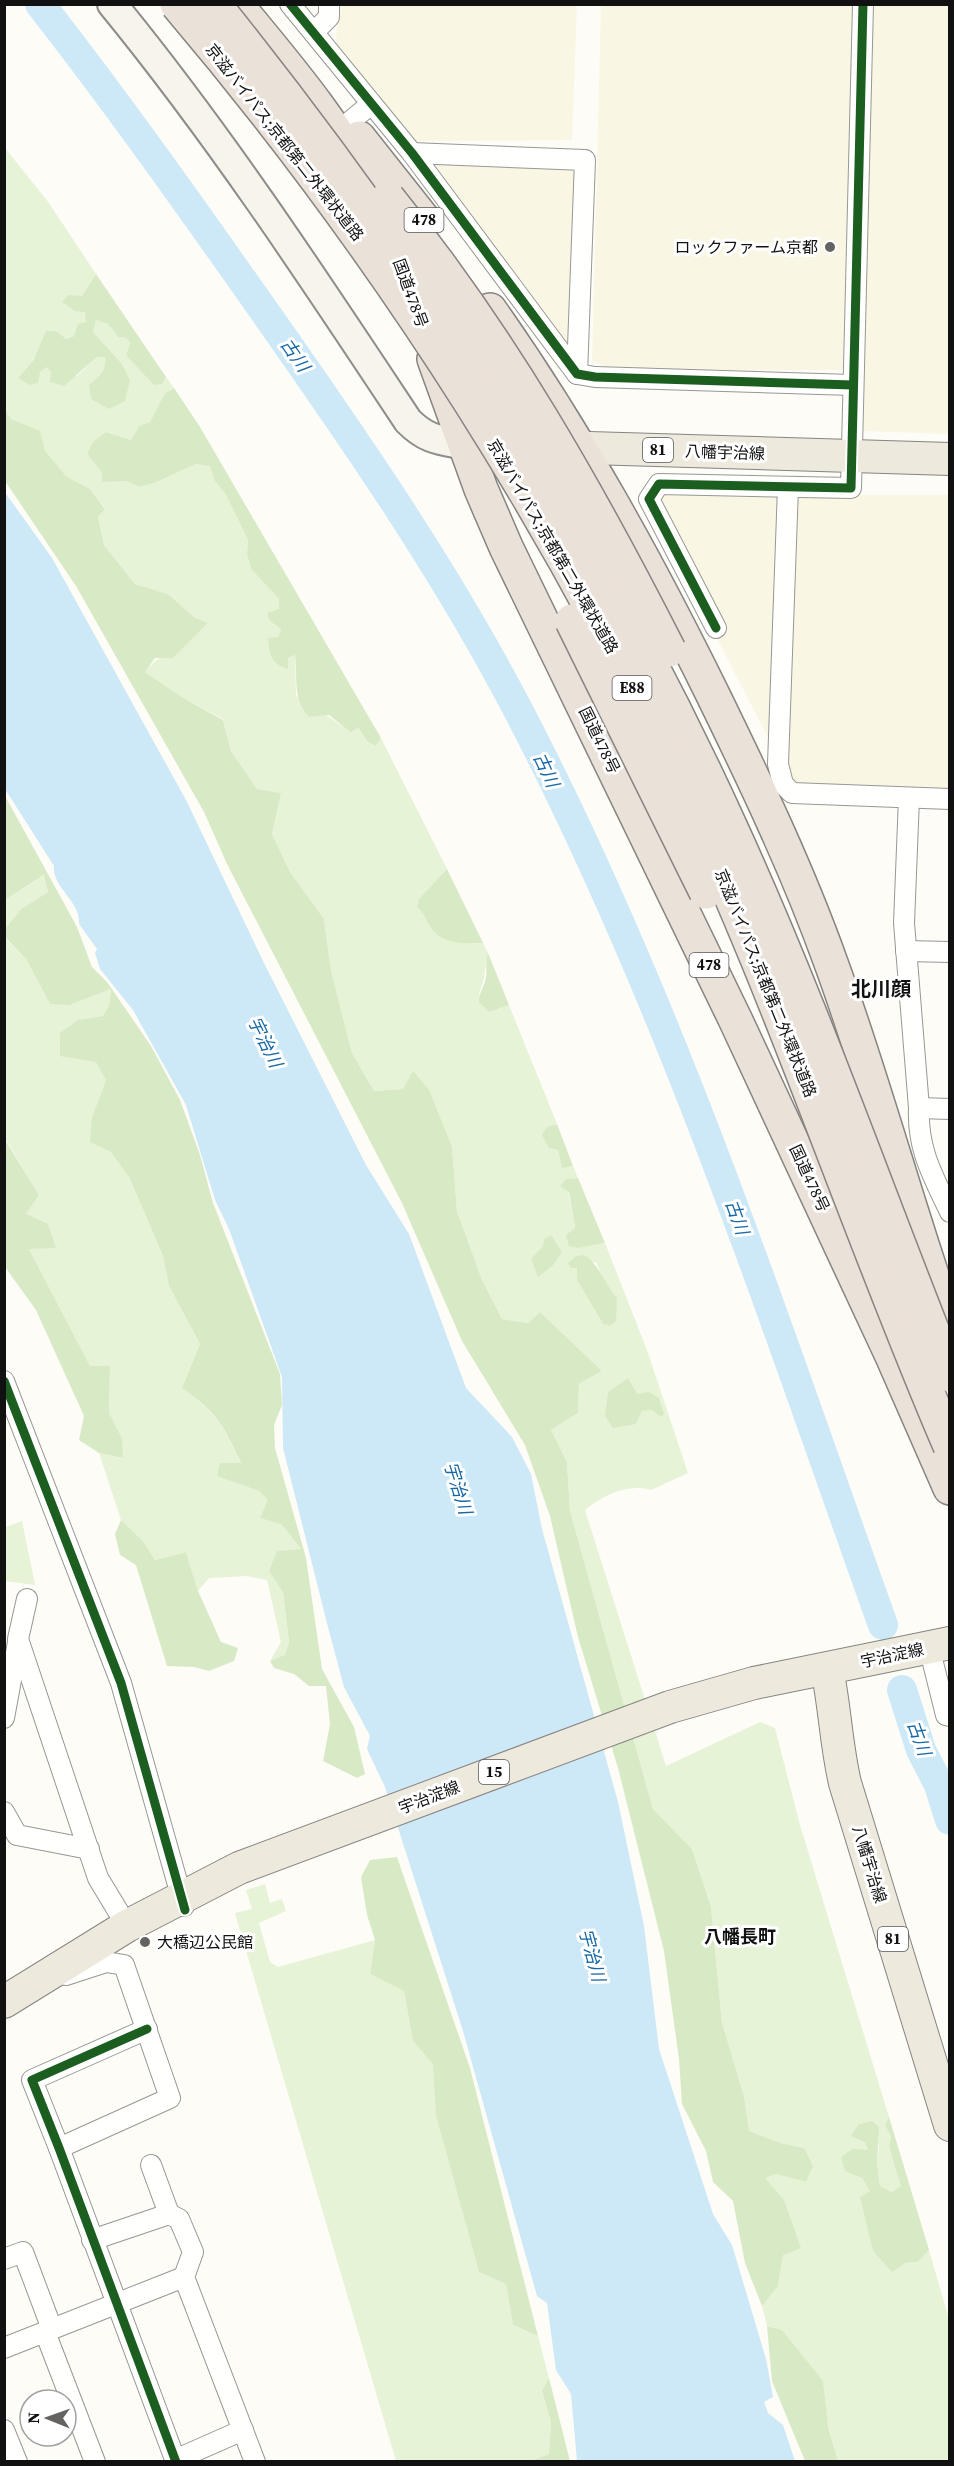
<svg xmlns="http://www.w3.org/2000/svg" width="954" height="2466" font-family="'Source Serif 4','Noto Sans JP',serif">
<rect width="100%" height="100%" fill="#fdfcf7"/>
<!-- farmland -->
<g fill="#f9f7e4">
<polygon points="337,5 577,5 572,140 410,141 336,46"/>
<polygon points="601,5 856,5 848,370 613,371 592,361"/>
<polygon points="871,5 949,5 949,434 861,431"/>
<polygon points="430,163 575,166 577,177 570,354"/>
<polygon points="644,495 949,495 949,790 793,787"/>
</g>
<!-- green -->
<g fill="#e7f3d7" fill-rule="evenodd">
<path d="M5 148 49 203 96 274 82 296 87 322 74 336 65 339 56 331 18 378 40 372 47 366 51 372 77 376 97 357H105L106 365 99 377 109 408 105 346 93 332 96 319 108 324 118 337 126 338 130 343 126 355 162 384 166 377 174 388 165 393 150 422 139 426 131 440 106 432 87 454 102 473 140 486 159 481 196 464 210 465 214 480 225 493 248 540 247 554 251 569 279 599 281 629 278 637 288 668V658L295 655 296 696 340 724 358 726 368 742 376 746 381 738 447 869 419 899 417 907 427 916 431 927 471 944 483 943 488 953C484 968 486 978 479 993L489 1012 509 1005 557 1124 547 1127 558 1150 562 1167 573 1166 578 1178 566 1179 575 1229 566 1235 579 1248 605 1243 647 1350 688 1473 651 1490C628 1483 603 1495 585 1510L666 1766 760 1722 775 1728 800 1825 889 2117 885 2125 891 2137 889 2147 902 2186 892 2192 880 2186 877 2163 879 2145 865 2142 868 2150 845 2170 862 2178 870 2191 873 2251 892 2271 905 2263 918 2262 929 2250 949 2319V2461H838C828 2422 812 2362 784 2333 780 2329 773 2327 767 2326L762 2306 778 2286 783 2255 784 2201 764 2178 776 2174 806 2182 804 2148 781 2143 749 2132 744 2096 722 2023 711 1907 692 1849 653 1809 570 1511 567 1462 551 1430 578 1413 579 1384 602 1371 540 1312 528 1323 502 1319 482 1280 457 1211 452 1147 403 1089 374 1091 352 1053 331 971 324 919 290 872 272 834 280 793 257 789 231 751 223 719 185 699 145 672C162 650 190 644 208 623L194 617 168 594 135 584 104 545 98 517 105 508 90 489 66 476 44 451 39 431 11 419 5 409ZM551 1235 538 1276 531 1259 543 1246 544 1239ZM596 1262 607 1286 617 1298 603 1324 577 1280V1268ZM649 1392 652 1410 642 1411 636 1424H626Z"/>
<polygon points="45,875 48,892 21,909 5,929 5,900"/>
<path d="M4 937 26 959 50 1004H69L111 989 109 1005 103 1016 78 1020 106 1080 92 1117 129 1177 163 1256 169 1286 200 1344 182 1388C219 1416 222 1423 241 1464L231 1481 259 1491 269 1500 281 1524 301 1549 283 1592 289 1642 285 1656 270 1661 281 1642 267 1580 247 1576 209 1578 198 1591 186 1552 155 1560 143 1541 121 1520 99 1453 122 1458V1438L109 1413 110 1366H90L29 1249 56 1247 26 1214 39 1195 5 1138Z"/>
<polygon points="22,1521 35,1585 5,1581 6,1527"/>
<polygon points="265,1884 270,1903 282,1899 286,1911 259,1923 270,1962 278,1967 375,1940 370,1974 404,1990 413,2041 434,2064 436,2116 479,2272 506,2284 513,2325 538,2336 549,2378 542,2391 551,2422 549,2454 531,2462 396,2461 235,1913 252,1909 246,1890"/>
</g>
<!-- forest -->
<g fill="#d8eac5">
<path d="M96 274 166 377 162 384 154 385 126 355 130 343 126 338 118 337 108 324 96 320 93 332 121 363 130 380 125 401 109 409 91 399 89 385C99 377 107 370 105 357H97L64 386 50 382 51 372 47 367 40 372 38 383 30 385 18 378 34 359 46 331H56L66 339 74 336 78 324 86 322 85 312 75 311 62 302 68 295 82 296Z"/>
<path d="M174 388 200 427 381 738 376 746 368 742 358 727 351 732 329 715 309 717C292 698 298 679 295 655L288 658V669C271 664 269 654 268 638L278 637 281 629 270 621 267 613 279 609V599L251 569 247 554 248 540 225 493 214 480 210 466 196 464 159 481 140 487 126 481 102 482V473L87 454 93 442 106 432 131 440 139 426 150 422 165 393Z"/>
<polygon points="5,409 11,419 40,431 45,451 66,476 90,489 105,509 98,517 104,545 135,584 168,594 194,617 208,623 173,658 155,658 145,672 185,699 223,720 231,751 257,789 281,793 272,834 290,872 324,919 331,971 352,1053 374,1091 403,1089 413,1071 429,1090 452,1147 457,1211 482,1280 502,1319 528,1323 540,1312 602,1371 579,1384 578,1413 551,1430 567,1462 570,1511 653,1809 692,1849 711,1907 722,2023 744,2096 749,2131 781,2143 804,2148 813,2166 806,2182 776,2174 765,2178 784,2200 801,2248 783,2255 778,2286 762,2306 745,2263 733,2201 713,2182 706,2151 682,2104 679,2059 664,1951 618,1768 578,1637 550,1516 525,1445 462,1341 402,1203 227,864 204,812 76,586 5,481"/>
<path d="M4 794 77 927 92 967 107 982 151 1046 180 1100 200 1155 213 1203 280 1374 282 1405 274 1425 275 1448 306 1558 322 1669 354 1727 365 1774 357 1778 323 1761 330 1724 326 1686H309L294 1674 274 1668 270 1661 285 1655 289 1642 283 1592 269 1571 277 1551 301 1549 281 1524 260 1518 268 1500 259 1491 217 1476 220 1463H241C222 1423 219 1415 182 1388L200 1344 169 1286 163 1256 129 1177 111 1152 90 1142 92 1117 106 1080 96 1062 60 1056V1033L78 1020 103 1016 109 1005 111 989 69 1005 50 1004 26 959 5 937V929L21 909 48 892 44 875 5 900Z"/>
<path d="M447 869 483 943C465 944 441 945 430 926 425 918 425 914 417 907L419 899Z"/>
<path d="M488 953 509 1005 489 1012 479 1002C479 992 484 987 486 978 487 969 485 962 488 953Z"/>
<polygon points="557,1124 573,1166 562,1168 558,1150 549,1148 542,1135 547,1127"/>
<polygon points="4,1138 39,1195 26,1214 48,1224 56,1248 29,1249 90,1366 110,1366 109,1413 122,1438 123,1458 99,1453 79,1440 84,1416 36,1310 5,1267"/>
<polygon points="578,1178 605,1243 579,1248 569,1246 566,1235 575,1228 569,1192 560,1186 566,1179"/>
<polygon points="551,1235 562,1252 553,1265 538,1277 531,1259 543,1246 544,1239"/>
<path d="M584 1255C600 1265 604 1283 617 1298L616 1321 610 1326 603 1324 577 1280V1268H571L568 1263 576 1256Z"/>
<polygon points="628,1378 637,1394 649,1392 659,1398 664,1414 661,1417 652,1410 642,1411 636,1424 613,1428 605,1416 608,1392"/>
<polygon points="121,1520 143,1541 155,1560 186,1552 198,1591 221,1642 238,1648 234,1661 209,1671 194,1667 167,1666 136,1565 120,1555 115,1534"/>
<polygon points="397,1857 470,2068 538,2336 513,2325 506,2284 479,2272 436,2116 433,2064 413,2041 404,1991 370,1974 375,1940 367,1915 361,1877 370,1860"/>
<polygon points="889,2117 929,2250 918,2262 905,2263 892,2272 873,2251 860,2197 870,2191 862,2178 845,2171 841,2157 852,2149 868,2150 865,2142 851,2136 859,2124 872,2121 879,2127 877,2163 880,2186 892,2192 901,2186 889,2147 891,2137 885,2125"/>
<polygon points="767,2326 782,2330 823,2381 828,2426 838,2461 805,2461 772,2381"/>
<polygon points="549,2378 570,2461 531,2461 549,2454 551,2422 542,2391"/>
</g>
<!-- water -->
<path fill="#cde8f7" d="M4 491 52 558 186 800 263 961 366 1165 409 1234 466 1388 512 1437 531 1474 542 1529 618 1802 644 1926 659 2049 713 2214 732 2245 766 2359 773 2397 764 2402 768 2413 783 2425 795 2461H577L571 2394 556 2370 547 2303 537 2296 463 2031 385 1787 367 1749 370 1736 344 1687 328 1627 283 1448 282 1377 229 1229 215 1200 186 1105 133 1010 100 969 95 953 97 949 79 924C81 901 52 888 54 866L5 789Z"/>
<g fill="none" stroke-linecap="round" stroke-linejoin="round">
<!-- river -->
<g stroke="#cde8f7" stroke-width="30">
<path d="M40 4C122 109 198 217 274 325 361 449 447 574 517 708 670 1000 772 1315 883 1625"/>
<polyline points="902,1690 921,1750 939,1785 950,1820"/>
</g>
<!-- street casing -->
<g stroke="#979795" stroke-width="22">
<g id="street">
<polyline points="290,4 412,153 577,374 595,377 853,385"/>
<polyline points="314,32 329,17 329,4"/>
<polyline points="347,124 370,105"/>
<polyline points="412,153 585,160 577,374"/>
<polyline points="788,487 778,764 783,784 792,793 950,799"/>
<polyline points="716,628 649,499 659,484 851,488 863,4"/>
<path d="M909 798 904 923 919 1108C917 1149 933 1176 950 1212"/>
<polyline points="906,951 950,952"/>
<polyline points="919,1108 950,1109"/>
<polyline points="4,1381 121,1683 184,1906"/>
<polyline points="27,1599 18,1639 98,1878 127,1926"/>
<polyline points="929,1647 946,1715 950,1716"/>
<polyline points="4,1718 18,1642"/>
<polyline points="4,1812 17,1835 89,1849"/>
<polyline points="147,2029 32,2080 59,2148 176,2462"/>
<polyline points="59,2148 170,2098 124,1965 106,1962 66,1975"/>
<polyline points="151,2165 169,2214"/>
<polyline points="92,2240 169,2214 179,2219 193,2252 184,2277 255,2462"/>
<polyline points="4,2259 23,2252 52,2329"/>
<polyline points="45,2332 95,2462"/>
<polyline points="4,2348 184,2277"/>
<polyline points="4,2430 17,2462"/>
<polyline points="175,2460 243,2430"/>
</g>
</g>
<!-- secondary casing -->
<g stroke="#8e8d8b" stroke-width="32">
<path id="secondary" d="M112 4C220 136 314 279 408 421 427 440 439 440 465 445"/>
</g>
<!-- primary casing -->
<g stroke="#858482" stroke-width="34">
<g id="primary">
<polyline points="556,447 950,459"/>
<path d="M827 1669C835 1707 836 1745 845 1783L950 2125"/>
<polyline points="4,2002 127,1926 239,1868 670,1707 754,1683 950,1643"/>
</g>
</g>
<!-- highway casing -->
<g stroke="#858482" stroke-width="36">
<g id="highway">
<path d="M236 4C286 65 338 124 372 195"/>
<polyline points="359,138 424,220"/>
<path d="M490 310C576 432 647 561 713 695 756 783 798 871 831 963 875 1083 907 1207 950 1328"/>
<polyline points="434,359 481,489 506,547 736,1021 893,1358 950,1488"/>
</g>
</g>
<!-- street -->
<use href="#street" stroke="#fffffe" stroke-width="20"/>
<!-- secondary -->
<use href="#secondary" stroke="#f6f4eb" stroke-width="28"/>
<!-- primary -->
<use href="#primary" stroke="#ede9dc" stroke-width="32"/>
<!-- highway -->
<use href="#highway" stroke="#eae1d8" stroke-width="33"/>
<!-- highway-bridge casing -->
<g stroke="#858482" stroke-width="36" stroke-linecap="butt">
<g id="highway-bridge">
<path d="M177 4C391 256 571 539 706 840 796 1039 864 1246 950 1446"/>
<path d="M214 4C418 258 596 531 731 828 813 1007 877 1193 950 1375"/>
<path d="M388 198C502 339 587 489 669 650"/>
<polyline points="572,621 706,892"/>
</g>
</g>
<!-- highway-bridge -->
<use href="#highway-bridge" stroke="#eae1d8" stroke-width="33"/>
<!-- cycleway casing -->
<g stroke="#fff" stroke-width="13">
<g id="cycleway">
<polyline points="290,4 412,153 577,374 595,377 853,385"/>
<polyline points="716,628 649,499 659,484 851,488 863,4"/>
<polyline points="4,1381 121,1683 185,1910"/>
<polyline points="147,2029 32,2080 59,2148 176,2462"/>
</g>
</g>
<!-- cycleway -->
<use href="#cycleway" stroke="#1b5e20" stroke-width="9"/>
</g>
<!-- markers -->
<g fill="#646362" stroke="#fff" stroke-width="2">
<circle cx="830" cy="247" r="6"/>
<circle cx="145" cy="1942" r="6"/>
</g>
<g text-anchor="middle" stroke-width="6" stroke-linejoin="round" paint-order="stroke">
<!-- shield labels -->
<g fill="#fff" stroke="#585858" stroke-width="1.5">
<rect x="404.5" y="208" width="39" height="24" rx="4.5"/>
<rect x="643" y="438" width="30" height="24" rx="4.5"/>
<rect x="612.5" y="676" width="39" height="24" rx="4.5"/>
<rect x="689.5" y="953" width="39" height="24" rx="4.5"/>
<rect x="479" y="1760" width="30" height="24" rx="4.5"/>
<rect x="878" y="1927" width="30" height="24" rx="4.5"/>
</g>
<g font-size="15" font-weight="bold" fill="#111">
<text x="424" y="225">478</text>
<text x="658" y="455">81</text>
<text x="632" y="693">E88</text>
<text x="709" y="970">478</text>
<text x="494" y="1777">15</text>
<text x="893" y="1944">81</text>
</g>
<!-- street labels -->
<g font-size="16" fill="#111" stroke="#fff">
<text transform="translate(285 142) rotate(52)" y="6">京滋バイパス;京都第二外環状道路</text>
<text transform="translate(411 293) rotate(70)" y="6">国道478号</text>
<text transform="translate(725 452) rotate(2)" y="6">八幡宇治線</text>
<text transform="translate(553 546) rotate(60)" y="6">京滋バイパス;京都第二外環状道路</text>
<text transform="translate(600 740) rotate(64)" y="6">国道478号</text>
<text transform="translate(766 983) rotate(68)" y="6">京滋バイパス;京都第二外環状道路</text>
<text transform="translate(810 1178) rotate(65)" y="6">国道478号</text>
<text transform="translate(892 1655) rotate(-12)" y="6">宇治淀線</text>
<text transform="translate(429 1797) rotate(-21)" y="6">宇治淀線</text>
<text transform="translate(870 1864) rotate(73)" y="6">八幡宇治線</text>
</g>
<!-- poi labels -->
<g font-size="16" fill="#111" stroke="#fff" text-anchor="end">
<text x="818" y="253">ロックファーム京都</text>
<text x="157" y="1948" text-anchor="start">大橋辺公民館</text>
</g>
<!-- water labels -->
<g font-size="18" font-style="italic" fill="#1768a6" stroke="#fff">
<text transform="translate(295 355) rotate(55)" y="6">古川</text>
<text transform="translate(546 770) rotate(65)" y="6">古川</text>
<text transform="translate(265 1042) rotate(64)" y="6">宇治川</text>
<text transform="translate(737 1217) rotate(70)" y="6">古川</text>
<text transform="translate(458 1488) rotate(73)" y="6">宇治川</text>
<text transform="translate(919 1738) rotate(70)" y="6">古川</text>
<text transform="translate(592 1955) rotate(75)" y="6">宇治川</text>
</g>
<!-- neighbourhood labels -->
<g font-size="18" font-weight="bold" fill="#111" stroke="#fff">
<text x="740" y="1943">八幡長町</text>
</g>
<!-- quarter labels -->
<g font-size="20" font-weight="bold" fill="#111" stroke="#fff">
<text x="881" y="996">北川顔</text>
</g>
</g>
<!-- border -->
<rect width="954" height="2466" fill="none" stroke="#111111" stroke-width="12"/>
<!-- north arrow -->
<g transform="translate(48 2418) rotate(271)"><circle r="28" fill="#ffffff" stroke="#a0a0a0" stroke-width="1.5"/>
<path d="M0-4.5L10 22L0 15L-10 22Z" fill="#646362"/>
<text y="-9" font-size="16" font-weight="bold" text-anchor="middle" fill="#111111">N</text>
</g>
</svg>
